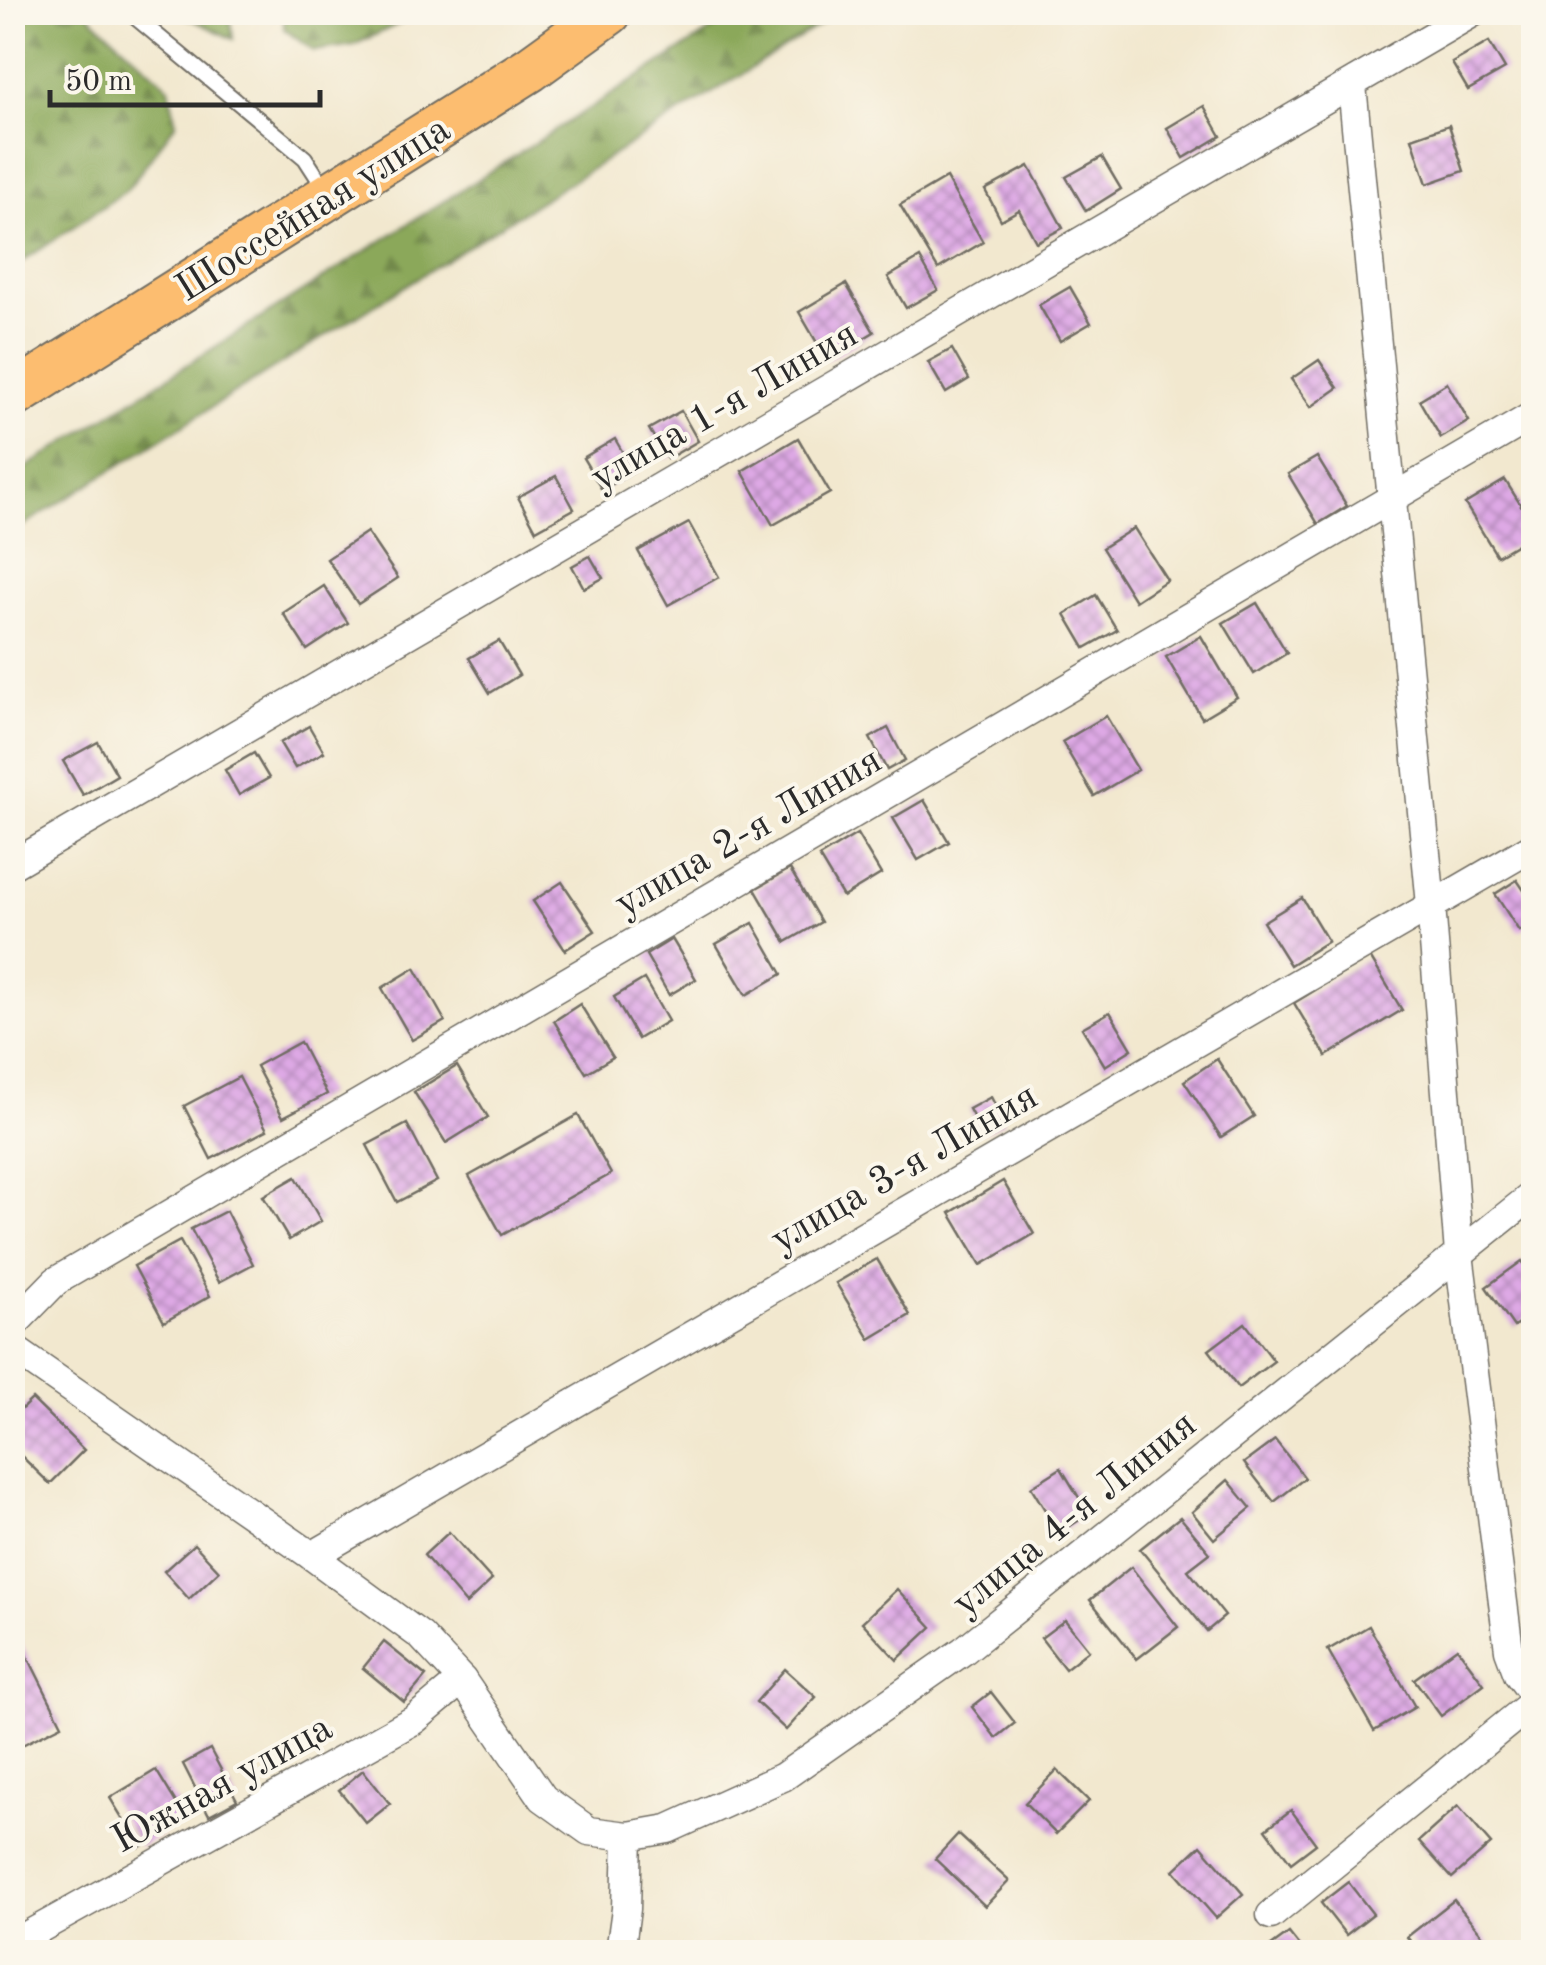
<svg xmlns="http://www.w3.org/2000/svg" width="1546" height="1965" font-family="'Old Standard TT',serif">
<defs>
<pattern id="forest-firs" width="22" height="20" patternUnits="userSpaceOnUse" patternTransform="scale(2.5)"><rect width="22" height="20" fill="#8ba85a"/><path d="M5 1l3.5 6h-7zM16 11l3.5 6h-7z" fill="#72894b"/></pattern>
<pattern id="building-cross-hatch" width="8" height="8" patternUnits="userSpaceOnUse" patternTransform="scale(2.5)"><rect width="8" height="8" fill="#dea9e5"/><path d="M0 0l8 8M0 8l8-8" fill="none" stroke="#b48aba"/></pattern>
</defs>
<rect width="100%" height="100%" fill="#fbf7ec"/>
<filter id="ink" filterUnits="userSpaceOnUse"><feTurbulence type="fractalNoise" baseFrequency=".01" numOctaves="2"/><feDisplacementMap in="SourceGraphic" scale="20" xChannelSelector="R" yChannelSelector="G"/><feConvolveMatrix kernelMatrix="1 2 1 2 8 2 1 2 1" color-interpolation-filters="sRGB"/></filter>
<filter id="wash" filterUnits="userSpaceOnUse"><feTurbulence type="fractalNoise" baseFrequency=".0048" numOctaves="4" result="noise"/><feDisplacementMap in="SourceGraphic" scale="40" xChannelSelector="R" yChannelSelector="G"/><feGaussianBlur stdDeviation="2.25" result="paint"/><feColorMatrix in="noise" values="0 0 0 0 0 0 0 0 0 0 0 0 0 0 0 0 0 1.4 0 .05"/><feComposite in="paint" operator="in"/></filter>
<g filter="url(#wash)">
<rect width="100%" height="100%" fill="#f2e8cf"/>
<!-- forest -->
<g fill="url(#forest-firs)" stroke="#5b6a42" stroke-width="2.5">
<polygon points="13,12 87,13 169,87 176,123 127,190 13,268"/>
<polygon points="179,13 230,13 233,39"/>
<polygon points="284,13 284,12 421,13 354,45 314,51 284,29"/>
<polygon points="739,13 839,13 13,532 13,476"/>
</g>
<g id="blocks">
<!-- building -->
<g fill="url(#building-cross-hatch)">
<polygon points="1489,42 1505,69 1468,90 1452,63"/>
<polygon points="1204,106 1221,136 1184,158 1167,128"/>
<polygon points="1449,125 1464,171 1427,184 1412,138"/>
<polygon points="1102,157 1121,189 1086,211 1066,177"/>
<polygon points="1029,166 1063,228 1036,242 1019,210 1001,220 985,190"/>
<polygon points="946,178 983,242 938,269 900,205"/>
<polygon points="920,258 938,290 906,308 888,277"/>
<polygon points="846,284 874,332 827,360 799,312"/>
<polygon points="1070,287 1091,323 1060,341 1039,305"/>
<polygon points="952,349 969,379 946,393 928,362"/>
<polygon points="1319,360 1338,388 1311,407 1291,379"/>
<polygon points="1447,383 1469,421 1441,438 1419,400"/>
<polygon points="681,411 698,441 667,459 649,429"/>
<polygon points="798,438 830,493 773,525 742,471"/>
<polygon points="615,439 634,472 602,490 583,458"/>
<polygon points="1317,457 1347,506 1318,524 1288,474"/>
<polygon points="556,476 574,509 536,530 518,497"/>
<polygon points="1505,480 1534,526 1534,534 1497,556 1465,504"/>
<polygon points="689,523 719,577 668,605 638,551"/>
<polygon points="1134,528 1167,580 1135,601 1102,548"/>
<polygon points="367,532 398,578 358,604 327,559"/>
<polygon points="590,556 603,578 584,588 572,566"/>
<polygon points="324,586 348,623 307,650 283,613"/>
<polygon points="1096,595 1117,630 1085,648 1065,614"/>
<polygon points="1257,603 1287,653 1254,674 1223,623"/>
<polygon points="1201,636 1237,697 1202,718 1166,657"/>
<polygon points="499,641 519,675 490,693 469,658"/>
<polygon points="1106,716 1138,770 1094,796 1062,742"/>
<polygon points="309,726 324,752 295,768 280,743"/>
<polygon points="888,728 905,760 887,770 870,738"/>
<polygon points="98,742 117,775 83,795 63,761"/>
<polygon points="254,753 269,778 239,795 225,770"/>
<polygon points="924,800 949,842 918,860 893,818"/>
<polygon points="857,834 881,874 843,897 819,857"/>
<polygon points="790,869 821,922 786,942 755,889"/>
<polygon points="1517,880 1534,905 1534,922 1519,931 1495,894"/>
<polygon points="562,882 595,931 565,950 533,901"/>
<polygon points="1302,898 1328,941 1290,965 1263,922"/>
<polygon points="753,923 782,974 746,995 716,944"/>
<polygon points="672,939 696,979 669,995 646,955"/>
<polygon points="1370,957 1402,1010 1326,1056 1294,1003"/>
<polygon points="415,968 445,1021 412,1040 382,988"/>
<polygon points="644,979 668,1021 638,1039 614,997"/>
<polygon points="580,1004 613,1057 586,1073 554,1021"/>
<polygon points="1110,1012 1132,1049 1105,1066 1082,1028"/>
<polygon points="300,1042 327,1094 283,1117 256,1066"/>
<polygon points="1217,1059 1254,1116 1221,1137 1184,1081"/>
<polygon points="457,1066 488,1117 446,1143 414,1092"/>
<polygon points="239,1077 267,1130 211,1159 184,1106"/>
<polygon points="991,1097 1004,1122 982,1133 969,1109"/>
<polygon points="578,1115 611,1174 502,1235 469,1176"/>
<polygon points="407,1124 437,1181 397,1202 367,1145"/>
<polygon points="296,1177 321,1221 289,1240 263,1196"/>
<polygon points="1003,1181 1034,1234 981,1265 950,1213"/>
<polygon points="226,1211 253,1264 219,1282 191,1229"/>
<polygon points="180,1241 210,1296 164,1322 134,1266"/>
<polygon points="877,1259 910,1315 870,1339 836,1283"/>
<polygon points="1522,1261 1534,1277 1534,1313 1514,1327 1486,1287"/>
<polygon points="1245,1323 1274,1361 1238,1388 1209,1350"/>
<polygon points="32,1399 84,1450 50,1484 12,1447 12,1418"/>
<polygon points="1275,1440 1305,1478 1274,1502 1244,1463"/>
<polygon points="1061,1468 1089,1514 1059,1533 1031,1487"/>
<polygon points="1228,1480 1251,1508 1214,1539 1192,1512"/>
<polygon points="1180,1517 1210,1553 1188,1570 1225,1616 1207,1631 1140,1549"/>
<polygon points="449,1532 492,1580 466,1604 424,1555"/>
<polygon points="194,1544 219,1571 189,1599 164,1571"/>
<polygon points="1131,1567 1178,1627 1137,1659 1090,1600"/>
<polygon points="897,1589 932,1627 897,1660 862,1622"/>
<polygon points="1065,1620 1089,1650 1065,1669 1041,1638"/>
<polygon points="1369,1626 1415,1707 1374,1731 1328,1650"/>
<polygon points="20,1641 62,1725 12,1750 12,1644"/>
<polygon points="384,1642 426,1676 404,1702 363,1668"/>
<polygon points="1457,1648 1484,1684 1441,1716 1414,1679"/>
<polygon points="785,1669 816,1697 786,1730 756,1702"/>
<polygon points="991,1692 1015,1723 996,1738 972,1707"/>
<polygon points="210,1749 237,1800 209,1815 183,1764"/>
<polygon points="156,1770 186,1819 140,1847 110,1798"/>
<polygon points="363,1770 390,1804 366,1823 339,1790"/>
<polygon points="1057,1770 1089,1801 1056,1834 1025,1803"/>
<polygon points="1458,1806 1491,1844 1452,1878 1419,1841"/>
<polygon points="1291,1810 1316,1844 1291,1863 1266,1829"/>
<polygon points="958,1834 1009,1881 985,1906 935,1859"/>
<polygon points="1201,1845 1243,1894 1216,1918 1174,1870"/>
<polygon points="1348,1882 1373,1914 1346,1935 1321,1903"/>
<polygon points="1454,1900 1496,1952 1419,1952 1407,1937"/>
<polygon points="1289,1933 1304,1952 1263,1952"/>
</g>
</g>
</g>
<g filter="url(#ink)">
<use href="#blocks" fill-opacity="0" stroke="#716d64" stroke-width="2.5"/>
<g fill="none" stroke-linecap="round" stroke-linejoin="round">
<!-- lane casing -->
<g stroke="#716d64" stroke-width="18">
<polyline id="lane" points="129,12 305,158 327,192"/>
</g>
<!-- street casing -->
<g stroke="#716d64" stroke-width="31">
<g id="street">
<polyline points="1352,85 1431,905 1459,1254 1509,1650 1518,1674 1534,1695"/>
<polyline points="12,865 1474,12"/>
<polyline points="12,1326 56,1281 1534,415"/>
<polyline points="12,1348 312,1556 421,1636 462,1680 543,1798 589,1831 628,1836 668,1829 783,1777 963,1651 1534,1194"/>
<polyline points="312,1556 1534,846"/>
<polyline points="1271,1915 1534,1702"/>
<polyline points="12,1944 414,1720 462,1680"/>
<polyline points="620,1952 626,1909 628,1836"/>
</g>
</g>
<!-- primary casing -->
<g stroke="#716d64" stroke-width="49">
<polyline id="primary" points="12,396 530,69 609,12"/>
</g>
<!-- lane -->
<use href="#lane" stroke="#fff" stroke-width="14"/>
<!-- street -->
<use href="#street" stroke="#fff" stroke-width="28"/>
<!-- primary -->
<use href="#primary" stroke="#fcbd6f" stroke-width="45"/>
</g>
</g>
<g text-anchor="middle" stroke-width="8" stroke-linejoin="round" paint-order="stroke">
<!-- street labels -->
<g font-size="40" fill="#2b2b2b" stroke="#fbf7ec">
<text transform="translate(312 207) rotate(-32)" y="14">Шоссейная улица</text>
<text transform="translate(723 404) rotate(-30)" y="14">улица 1-я Линия</text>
<text transform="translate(747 830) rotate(-30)" y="14">улица 2-я Линия</text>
<text transform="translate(903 1166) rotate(-30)" y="14">улица 3-я Линия</text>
<text transform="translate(1073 1512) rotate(-39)" y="14">улица 4-я Линия</text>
<text transform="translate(221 1782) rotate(-29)" y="14">Южная улица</text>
</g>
</g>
<!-- margin -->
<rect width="1546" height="1965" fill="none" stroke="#fbf7ec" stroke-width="50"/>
<!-- scale -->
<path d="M50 90v15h270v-15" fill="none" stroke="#2b2b2b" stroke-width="5"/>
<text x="65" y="90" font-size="30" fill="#2b2b2b" stroke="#fbf7ec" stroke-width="8" paint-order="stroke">50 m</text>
</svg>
